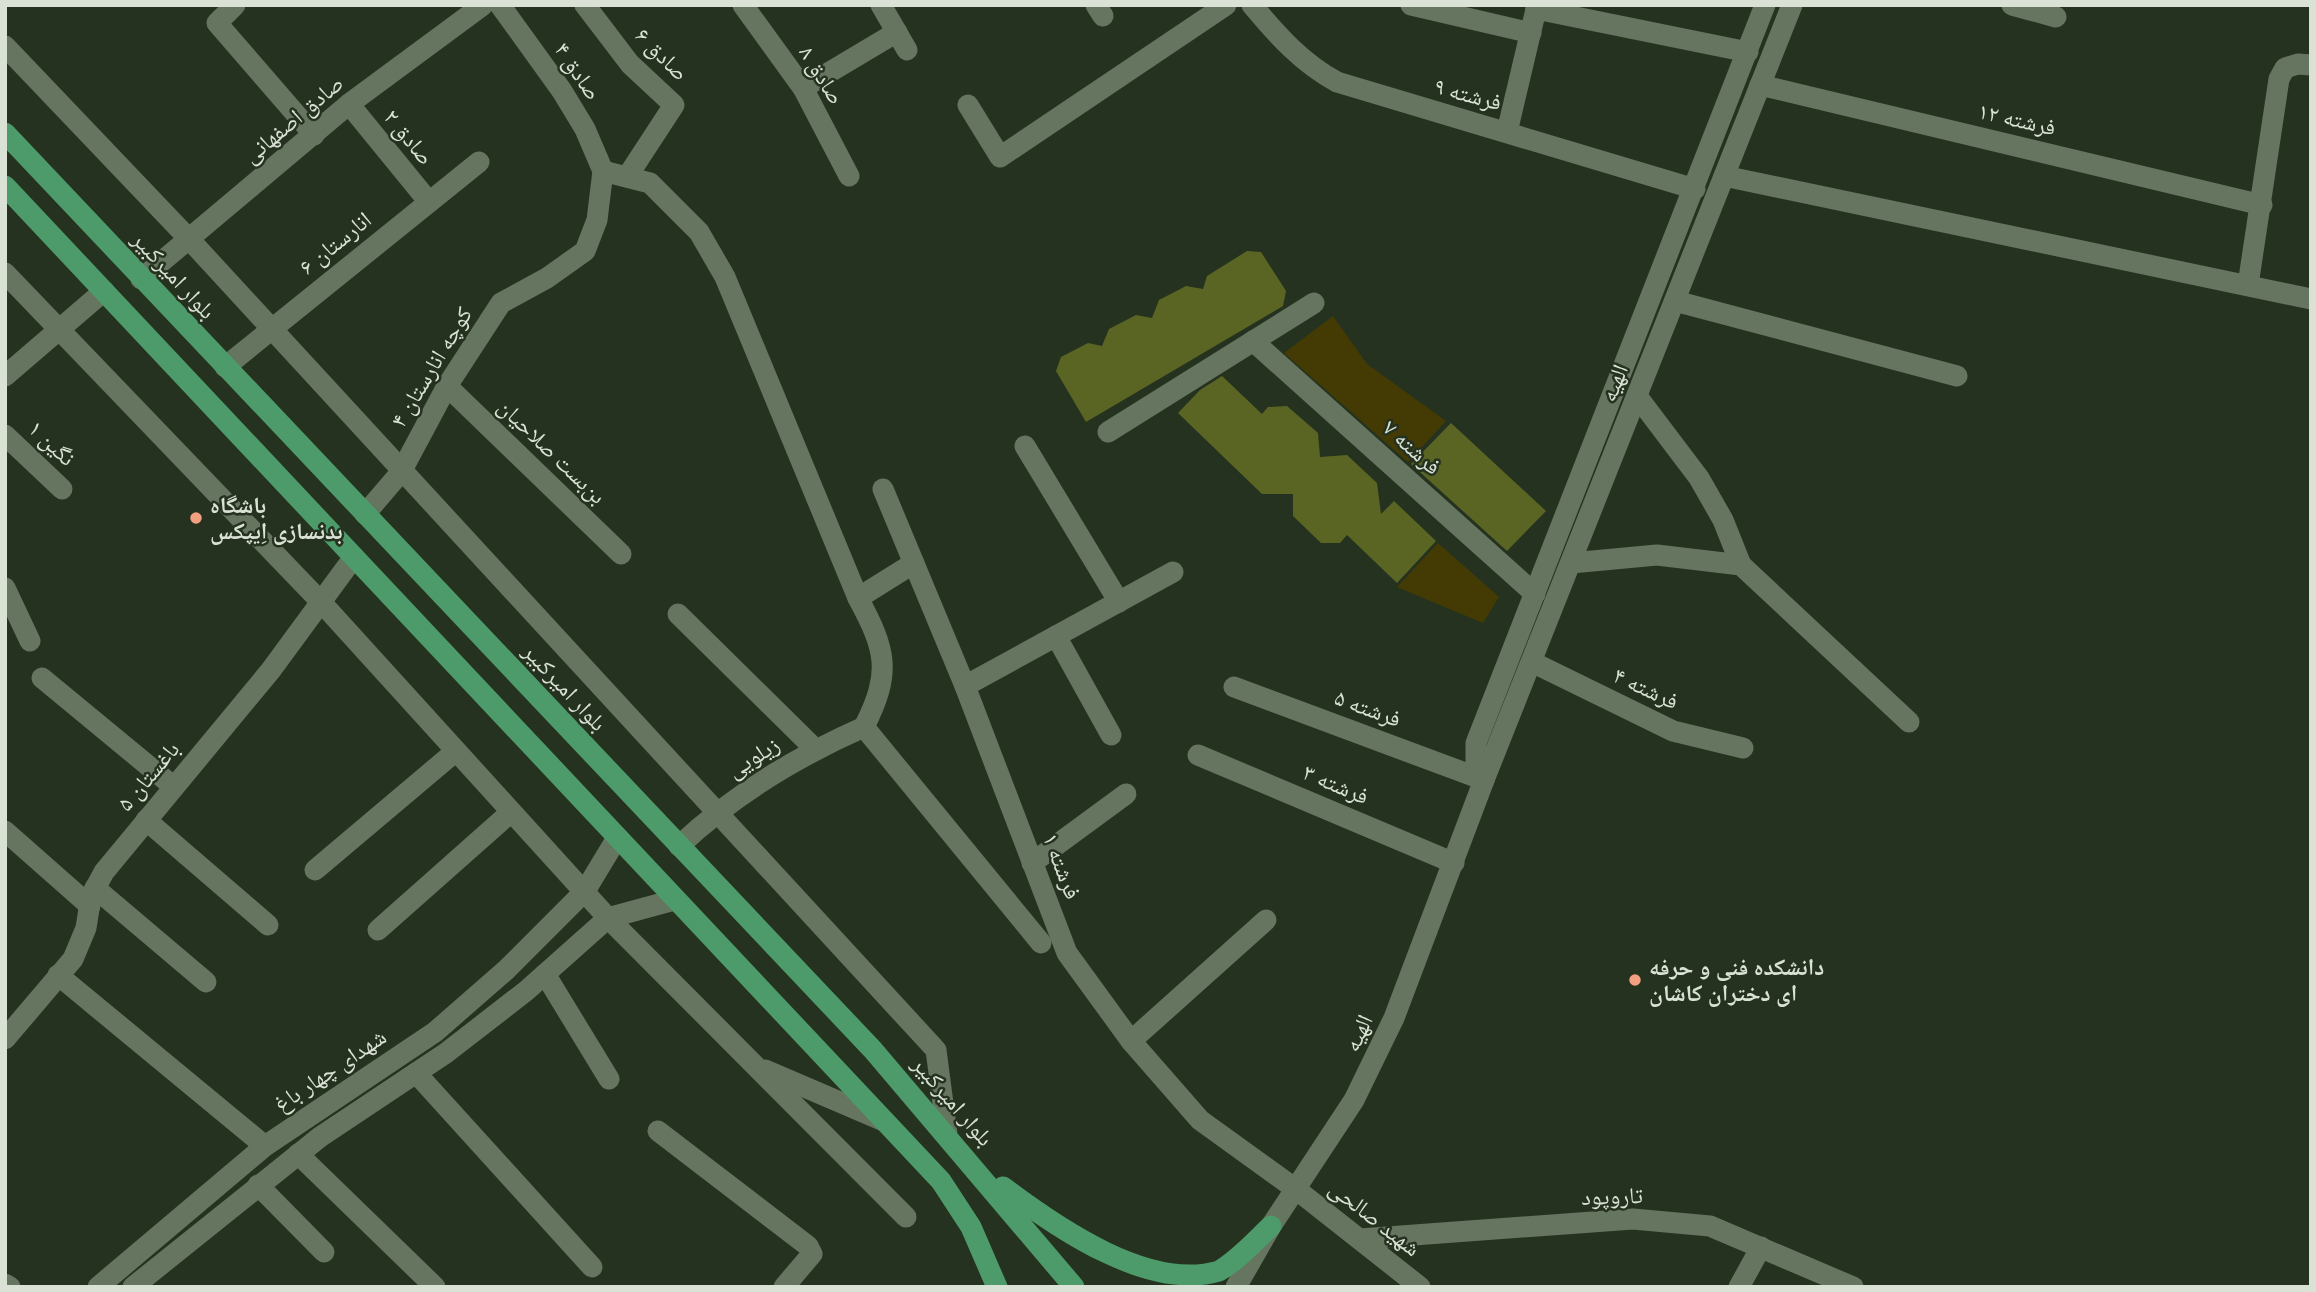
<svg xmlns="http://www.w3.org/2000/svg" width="2316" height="1292" font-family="'IBM Plex Sans','Noto Naskh Arabic',sans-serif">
<rect width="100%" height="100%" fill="#25321f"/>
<!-- green -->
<g fill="#443b04">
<polygon points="1333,316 1367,364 1446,421 1408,462 1284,353"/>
<polygon points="1438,543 1499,597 1483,623 1397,587"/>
</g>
<!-- building -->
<g fill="#5a6524">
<polygon points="1247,251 1261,252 1286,291 1283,306 1086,422 1056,371 1061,357 1088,343 1102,346 1109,329 1136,315 1152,318 1159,300 1186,286 1203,289 1207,276"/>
<polygon points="1222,376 1262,414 1268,407 1287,406 1318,433 1320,457 1347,455 1377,483 1381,514 1394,501 1436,541 1397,583 1347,535 1340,543 1321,543 1293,516 1293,494 1262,494 1178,413 1200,390"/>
<polygon points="1451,423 1546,511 1507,551 1411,464"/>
</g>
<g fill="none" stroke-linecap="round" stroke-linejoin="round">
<!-- minor -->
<g stroke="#66755f" stroke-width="21">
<polyline points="235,5 217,23 314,135"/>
<polyline points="585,5 630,64 674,105 627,177"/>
<polyline points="743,5 803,88 849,176"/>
<polyline points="881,5 907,50"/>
<polyline points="1096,5 1103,16"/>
<path d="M1252 5C1278 36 1302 63 1337 82L1695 189"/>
<polyline points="1411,5 1531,33"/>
<polyline points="2012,5 2056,17"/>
<polyline points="1536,9 1748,52"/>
<polyline points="5,46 190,240 936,1050 947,1134"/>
<polyline points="1760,85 2262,205"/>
<polyline points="803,88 897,32"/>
<polyline points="349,104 429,202"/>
<polyline points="968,105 1000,157 1226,5"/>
<polyline points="1507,132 1537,5"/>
<path d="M603 171 650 183 699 232 725 277 858 598C886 650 892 672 864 727"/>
<polyline points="1724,176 2311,299"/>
<polyline points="5,273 321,602 608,918 906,1217"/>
<polyline points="141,279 349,104 483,5"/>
<polyline points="2248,285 2279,79 2285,68 2298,64 2311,65"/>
<polyline points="1675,301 1957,376"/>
<polyline points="1253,341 1535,594"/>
<polyline points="225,367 479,162"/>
<polyline points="5,376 104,291"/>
<polyline points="447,386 621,554"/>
<polyline points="1637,396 1699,478 1723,520 1741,565"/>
<polyline points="1108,432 1314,303"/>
<polyline points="5,435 62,489"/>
<polyline points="1025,446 1119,602"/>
<polyline points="883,489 965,686 1067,953 1131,1041 1200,1120 1297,1190 1420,1287"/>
<polyline points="365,514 401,472 447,386 501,303 547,278 585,251 597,220 603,171 585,129 562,91 500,5"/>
<polyline points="1571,563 1657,555 1741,565 1909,722"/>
<polyline points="5,588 30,641"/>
<polyline points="858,598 914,563"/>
<polyline points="678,614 815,749"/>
<polyline points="1056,636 1111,735"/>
<polyline points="1532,662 1673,731 1743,748"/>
<polyline points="42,678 174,787"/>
<polyline points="965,686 1173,572"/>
<polyline points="1234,687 1484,780"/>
<polyline points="864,727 1041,943"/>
<polyline points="1198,755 1454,863"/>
<polyline points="1484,780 1476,762 1476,743 1765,5"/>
<polyline points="146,820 268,925"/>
<polyline points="5,831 90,906"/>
<path d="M679 846C733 795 796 757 864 727"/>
<polyline points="1032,863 1126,794"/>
<polyline points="315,870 456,751"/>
<polyline points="95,888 206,982"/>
<polyline points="378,930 511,812"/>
<polyline points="545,974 609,1079"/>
<polyline points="58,975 265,1146"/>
<polyline points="5,1039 73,959 86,928 91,896 104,872 271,670 354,557"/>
<polyline points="1131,1041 1266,920"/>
<polyline points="765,1070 884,1121"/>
<polyline points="416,1073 592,1267"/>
<polyline points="658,1131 808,1246 812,1254 784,1287"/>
<polyline points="298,1154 435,1287"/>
<polyline points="258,1185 324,1252"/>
<polyline points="1360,1239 1633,1219 1710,1226 1853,1287"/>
<polyline points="5,1284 10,1287"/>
<polyline points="98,1287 265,1146 435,1032 506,970 585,891 617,838"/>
<polyline points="133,1287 320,1137 446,1053 526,991 608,918 674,900"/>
<polyline points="1236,1287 1271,1226 1354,1100 1394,1018 1484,780 1792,5"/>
<polyline points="1739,1287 1761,1247"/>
</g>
<!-- major -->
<g stroke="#4d9b6b" stroke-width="21">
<polyline points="5,133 873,1050 1074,1287"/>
<polyline points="5,186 941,1181 971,1227 997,1287"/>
<path d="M1003 1187C1056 1227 1149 1292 1219 1271 1238 1260 1255 1241 1271 1226"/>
</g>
</g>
<!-- markers -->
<g fill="#f2a080" stroke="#25321f" stroke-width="2.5">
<circle cx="196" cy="518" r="7"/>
<circle cx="1635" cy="980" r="7"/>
</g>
<g text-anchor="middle" stroke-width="5" stroke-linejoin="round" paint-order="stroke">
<!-- street labels -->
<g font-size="23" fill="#dae2d6" stroke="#25321f">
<text transform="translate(662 54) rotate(45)" y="8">صادق ۶</text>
<text transform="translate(578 71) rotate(56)" y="8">صادق ۴</text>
<text transform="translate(822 75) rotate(58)" y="8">صادق ۸</text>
<text transform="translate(1468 94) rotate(15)" y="8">فرشته ۹</text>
<text transform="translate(293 119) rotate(-40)" y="8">صادق اصفهانی</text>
<text transform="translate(2017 119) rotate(13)" y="8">فرشته ۱۲</text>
<text transform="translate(409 137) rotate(51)" y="8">صادق ۲</text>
<text transform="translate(335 243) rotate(-39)" y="8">انارستان ۶</text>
<text transform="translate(174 275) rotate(47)" y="8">بلوار امیرکبیر</text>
<text transform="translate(431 367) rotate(-59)" y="8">کوچه انارستان ۴</text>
<text transform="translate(1614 383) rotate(-68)" y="8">الهیه</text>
<text transform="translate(52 443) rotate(43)" y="8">نگین ۱</text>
<text transform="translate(1412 447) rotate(42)" y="8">فرشته ۷</text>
<text transform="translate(552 451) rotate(44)" y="8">بن‌بست صلاحیان</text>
<text transform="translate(565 687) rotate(47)" y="8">بلوار امیرکبیر</text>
<text transform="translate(1646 688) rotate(25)" y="8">فرشته ۴</text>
<text transform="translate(1368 708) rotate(20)" y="8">فرشته ۵</text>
<text transform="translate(753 757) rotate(-32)" y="8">زیلویی</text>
<text transform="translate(148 776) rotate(-50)" y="8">باغستان ۵</text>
<text transform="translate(1336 784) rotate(23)" y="8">فرشته ۳</text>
<text transform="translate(1062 866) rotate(69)" y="8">فرشته ۱</text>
<text transform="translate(1358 1033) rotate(-65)" y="8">الهیه</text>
<text transform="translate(330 1070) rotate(-34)" y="8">شهدای چهار باغ</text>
<text transform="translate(953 1101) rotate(49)" y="8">بلوار امیرکبیر</text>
<text transform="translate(1612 1196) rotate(-2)" y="8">تاروپود</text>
<text transform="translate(1375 1218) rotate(38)" y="8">شهید صالحی</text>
</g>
<!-- poi labels -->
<g font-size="23" font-weight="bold" fill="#dae2d6" stroke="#25321f" text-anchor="start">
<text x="210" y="513">باشگاه<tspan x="210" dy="26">بدنسازی اِیپکس</tspan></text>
<text x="1649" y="975">دانشکده فنی و حرفه<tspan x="1649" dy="26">ای دختران کاشان</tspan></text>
</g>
</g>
<!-- border -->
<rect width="2316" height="1292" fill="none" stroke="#dae2d6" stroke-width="14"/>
</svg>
